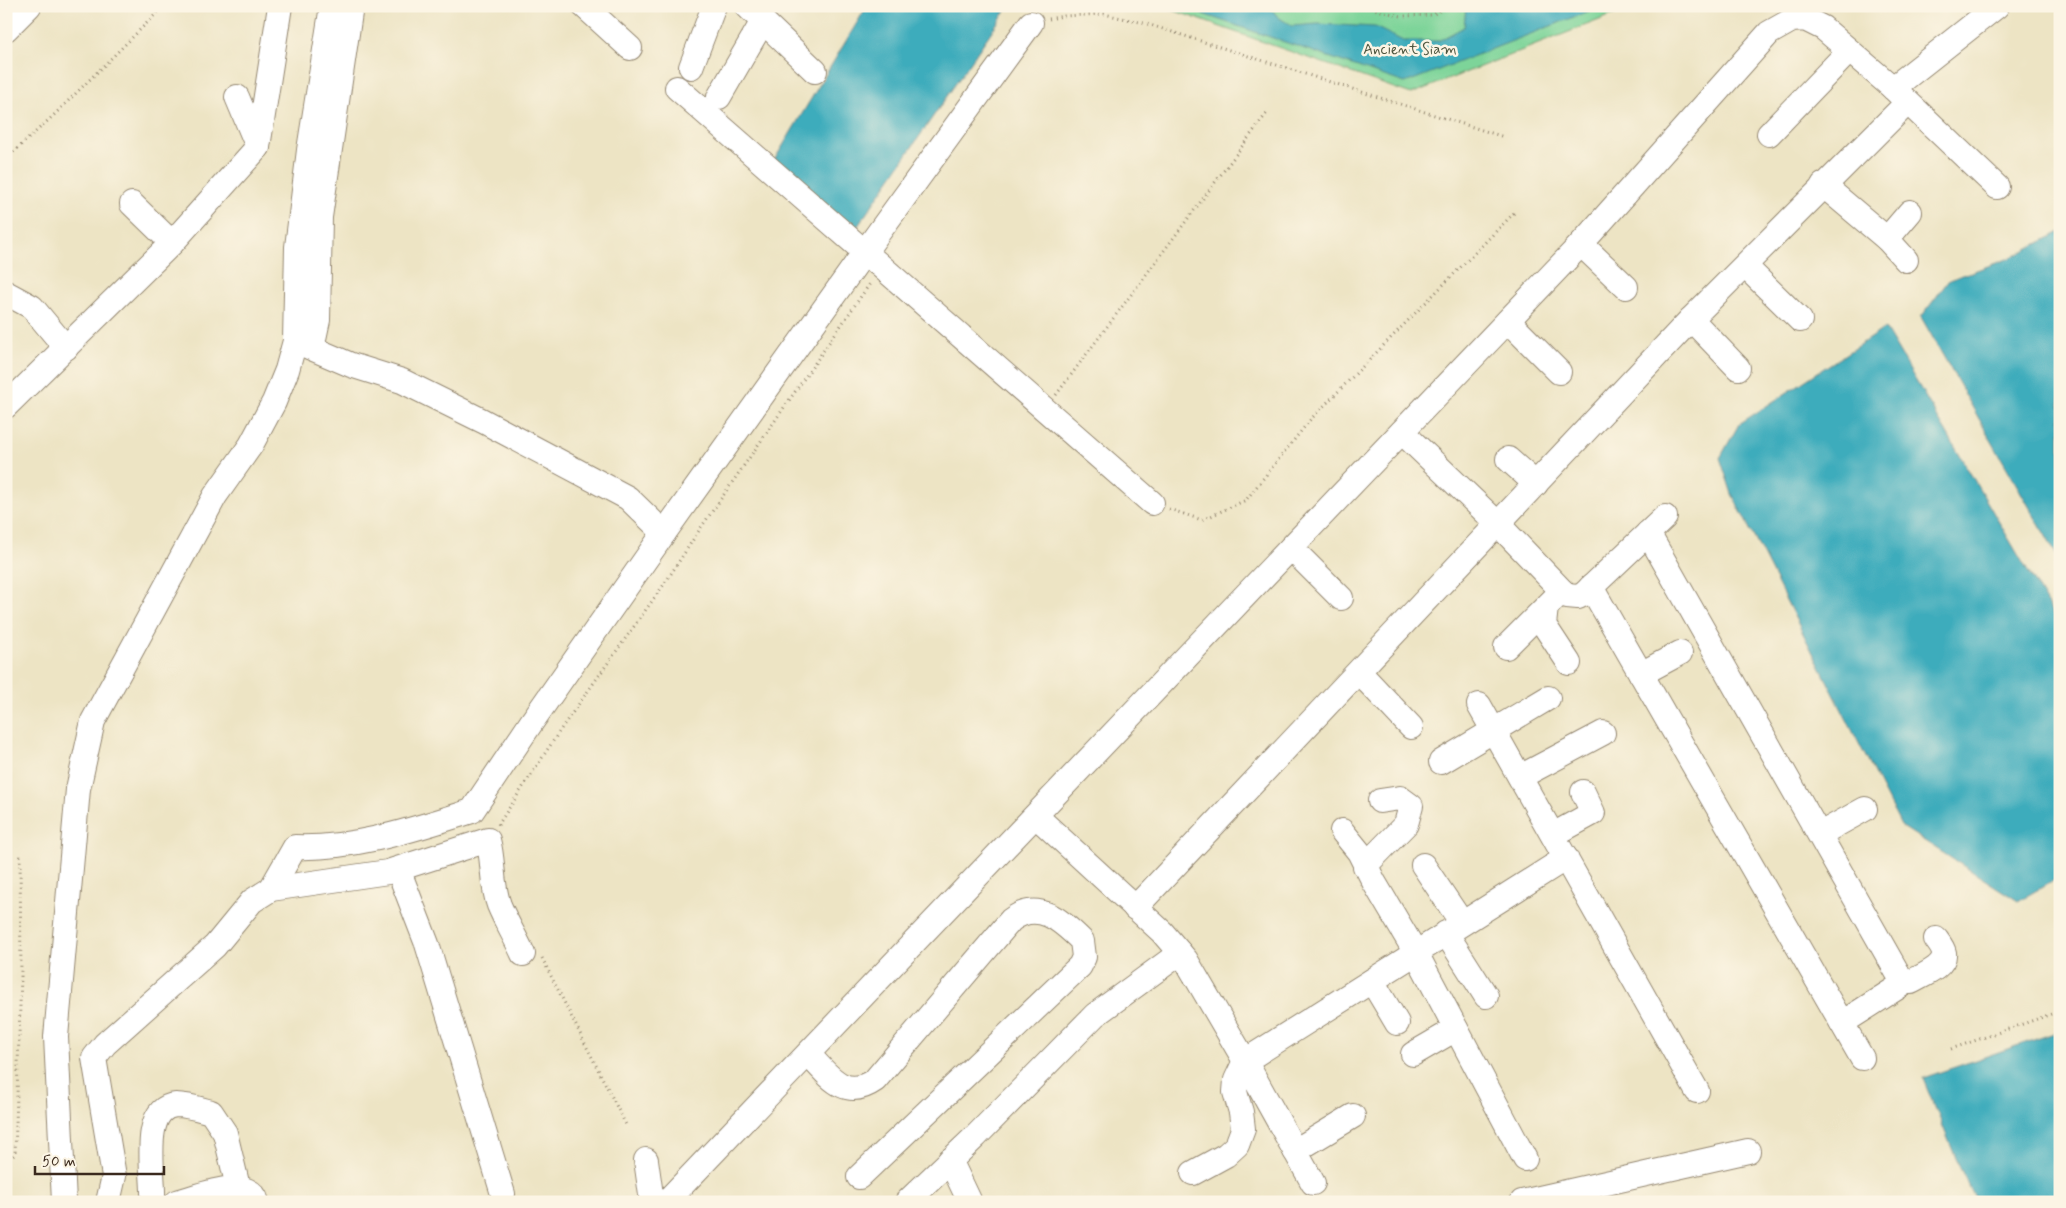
<svg xmlns="http://www.w3.org/2000/svg" width="2066" height="1208" font-family="Mynerve,sans-serif">
<rect width="100%" height="100%" fill="#fcf5e5"/>
<filter id="ink" filterUnits="userSpaceOnUse"><feTurbulence type="fractalNoise" baseFrequency=".02" numOctaves="2"/><feDisplacementMap in="SourceGraphic" scale="10" xChannelSelector="R" yChannelSelector="G"/><feConvolveMatrix kernelMatrix="1 2 1 2 8 2 1 2 1" color-interpolation-filters="sRGB"/></filter>
<filter id="wash" filterUnits="userSpaceOnUse"><feTurbulence type="fractalNoise" baseFrequency=".0096" numOctaves="4" result="noise"/><feDisplacementMap in="SourceGraphic" scale="20" xChannelSelector="R" yChannelSelector="G"/><feGaussianBlur stdDeviation="1.12" result="paint"/><feColorMatrix in="noise" values="0 0 0 0 0 0 0 0 0 0 0 0 0 0 0 0 0 1.4 0 .05"/><feComposite in="paint" operator="in"/></filter>
<g filter="url(#wash)">
<rect width="100%" height="100%" fill="#ede4c4"/>
<!-- green -->
<polygon fill="#7dd499" stroke="#5c7f5c" points="1161,6 1635,6 1411,94"/>
<!-- water -->
<g fill="#3eacbc" stroke="#3c6b6d">
<polygon points="867,6 1009,6 851,236 770,167"/>
<polygon points="1179,6 1269,6 1278,17 1292,26 1318,24 1375,27 1403,41 1438,41 1464,27 1466,6 1602,6 1405,83"/>
<polygon points="2060,232 2060,561 1921,317 1949,280 2010,258"/>
<polygon points="1885,328 2060,626 2060,877 2018,901 1901,826 1732,494 1720,458 1739,424"/>
<polygon points="2060,1031 2060,1202 1977,1202 1960,1168 1923,1078"/>
</g>
</g>
<g filter="url(#ink)">
<g fill="none" stroke-linecap="round" stroke-linejoin="round">
<!-- minor casing -->
<g stroke="#948771" stroke-width="26">
<g id="minor">
<polyline points="584,6 630,48"/>
<polyline points="747,6 815,71"/>
<polyline points="6,29 29,6"/>
<polyline points="691,67 714,6"/>
<polyline points="677,88 1152,503"/>
<polyline points="1893,88 1997,6"/>
<polyline points="237,97 258,147"/>
<polyline points="719,97 763,21"/>
<polyline points="1769,134 1849,51"/>
<polyline points="1823,185 1887,239 1906,260"/>
<polyline points="132,204 172,243"/>
<polyline points="1887,239 1910,212"/>
<polyline points="1581,244 1626,287"/>
<polyline points="1745,266 1800,320"/>
<polyline points="6,293 32,307 66,348"/>
<polyline points="1691,319 1738,368"/>
<polyline points="1508,321 1559,372"/>
<polyline points="295,341 351,365 402,381 483,421 628,498 664,533"/>
<polyline points="312,348 318,320 320,217 351,6"/>
<polyline points="6,406 172,243 258,147 280,6"/>
<polyline points="1402,432 1498,524 1567,596 1578,597 1584,594 1665,517"/>
<polyline points="1508,459 1536,484"/>
<path d="M1648 533 1900 977 1906 982H1911C1921 976 1946 967 1944 953 1943 948 1939 943 1936 939"/>
<polyline points="1291,548 1341,598"/>
<polyline points="1591,587 1862,1058"/>
<polyline points="1562,591 1506,647 1546,607 1544,625 1569,663"/>
<polyline points="1359,672 1411,727"/>
<polyline points="1641,674 1680,653"/>
<polyline points="1479,705 1697,1091"/>
<polyline points="1441,762 1548,698"/>
<polyline points="1520,777 1603,733"/>
<polyline points="1036,816 1162,932 1186,960 1245,1061 1313,1183"/>
<polyline points="1342,831 1359,852 1374,882 1416,953 1525,1159"/>
<polyline points="1820,834 1865,809"/>
<polyline points="1553,835 1593,813 1583,792"/>
<polyline points="1423,865 1462,923"/>
<polyline points="1365,866 1406,824 1411,806 1400,798 1380,801"/>
<polyline points="398,869 427,944 503,1194"/>
<path d="M271 889 295 847C356 849 414 829 472 811L531 723 664 533 879 232 1031 23"/>
<polyline points="1135,908 1691,319 1907,103"/>
<polyline points="1446,933 1486,996"/>
<polyline points="1372,981 1397,1023"/>
<polyline points="1842,1023 1906,982"/>
<polyline points="1413,1054 1456,1029"/>
<path d="M809 1055C829 1076 845 1101 875 1080L1011 920C1038 899 1062 921 1082 941L1084 957 1080 966 859 1177"/>
<polyline points="1295,1151 1353,1116"/>
<polyline points="646,1160 652,1202"/>
<polyline points="950,1160 969,1200"/>
<polyline points="1193,1173 1226,1155 1237,1145 1243,1129 1241,1112 1235,1092 1236,1080 1245,1061 1566,858"/>
<polyline points="64,1202 56,1037 78,789 93,721 215,496 251,445 274,402 287,370 295,341 297,247 309,150 332,6"/>
<path d="M108 1202 114 1176 94 1058 105 1044 215 946 252 901 271 889 388 872 488 840C494 861 491 884 499 905 506 922 516 938 523 954"/>
<path d="M153 1202C155 1176 139 1108 176 1105 187 1105 200 1109 211 1112L225 1133 238 1187"/>
<path d="M177 1202C197 1197 250 1174 257 1202"/>
<polyline points="666,1202 1581,244 1769,33 1792,20 1805,19 1823,28 1893,88 1997,187"/>
<polyline points="907,1202 976,1136 1095,1015 1180,953"/>
<polyline points="1522,1202 1748,1151"/>
</g>
</g>
<!-- path -->
<g stroke="#948771" stroke-width="3" stroke-dasharray="1 4" stroke-linecap="butt">
<polyline points="1361,6 1401,16 1432,15 1449,6"/>
<polyline points="1049,19 1063,16 1104,14 1144,23 1504,137"/>
<polyline points="6,159 53,116 164,6"/>
<polyline points="1056,395 1267,113"/>
<polyline points="1169,509 1202,520 1246,500 1310,420 1515,212"/>
<polyline points="498,825 563,726 665,583 700,529 871,282"/>
<polyline points="542,958 627,1127"/>
<polyline points="1951,1049 2060,1011"/>
<polyline points="6,1163 15,1154 21,976 20,852"/>
</g>
<!-- minor -->
<use href="#minor" stroke="#fff" stroke-width="24"/>
</g>
</g>
<g text-anchor="middle" stroke-width="5" stroke-linejoin="round" paint-order="stroke">
<!-- park labels -->
<g font-size="15" fill="#4c543d" stroke="#fcf5e5">
<text x="1410" y="54">Ancient Siam</text>
</g>
</g>
<!-- margin -->
<rect width="2066" height="1208" fill="none" stroke="#fcf5e5" stroke-width="25"/>
<!-- scale -->
<path d="M35 1166v8h129v-8" fill="none" stroke="#3b2a1e" stroke-width="2.5"/>
<text x="42" y="1166" font-size="15" fill="#3b2a1e" stroke="#fcf5e5" stroke-width="4" paint-order="stroke">50 m</text>
</svg>
